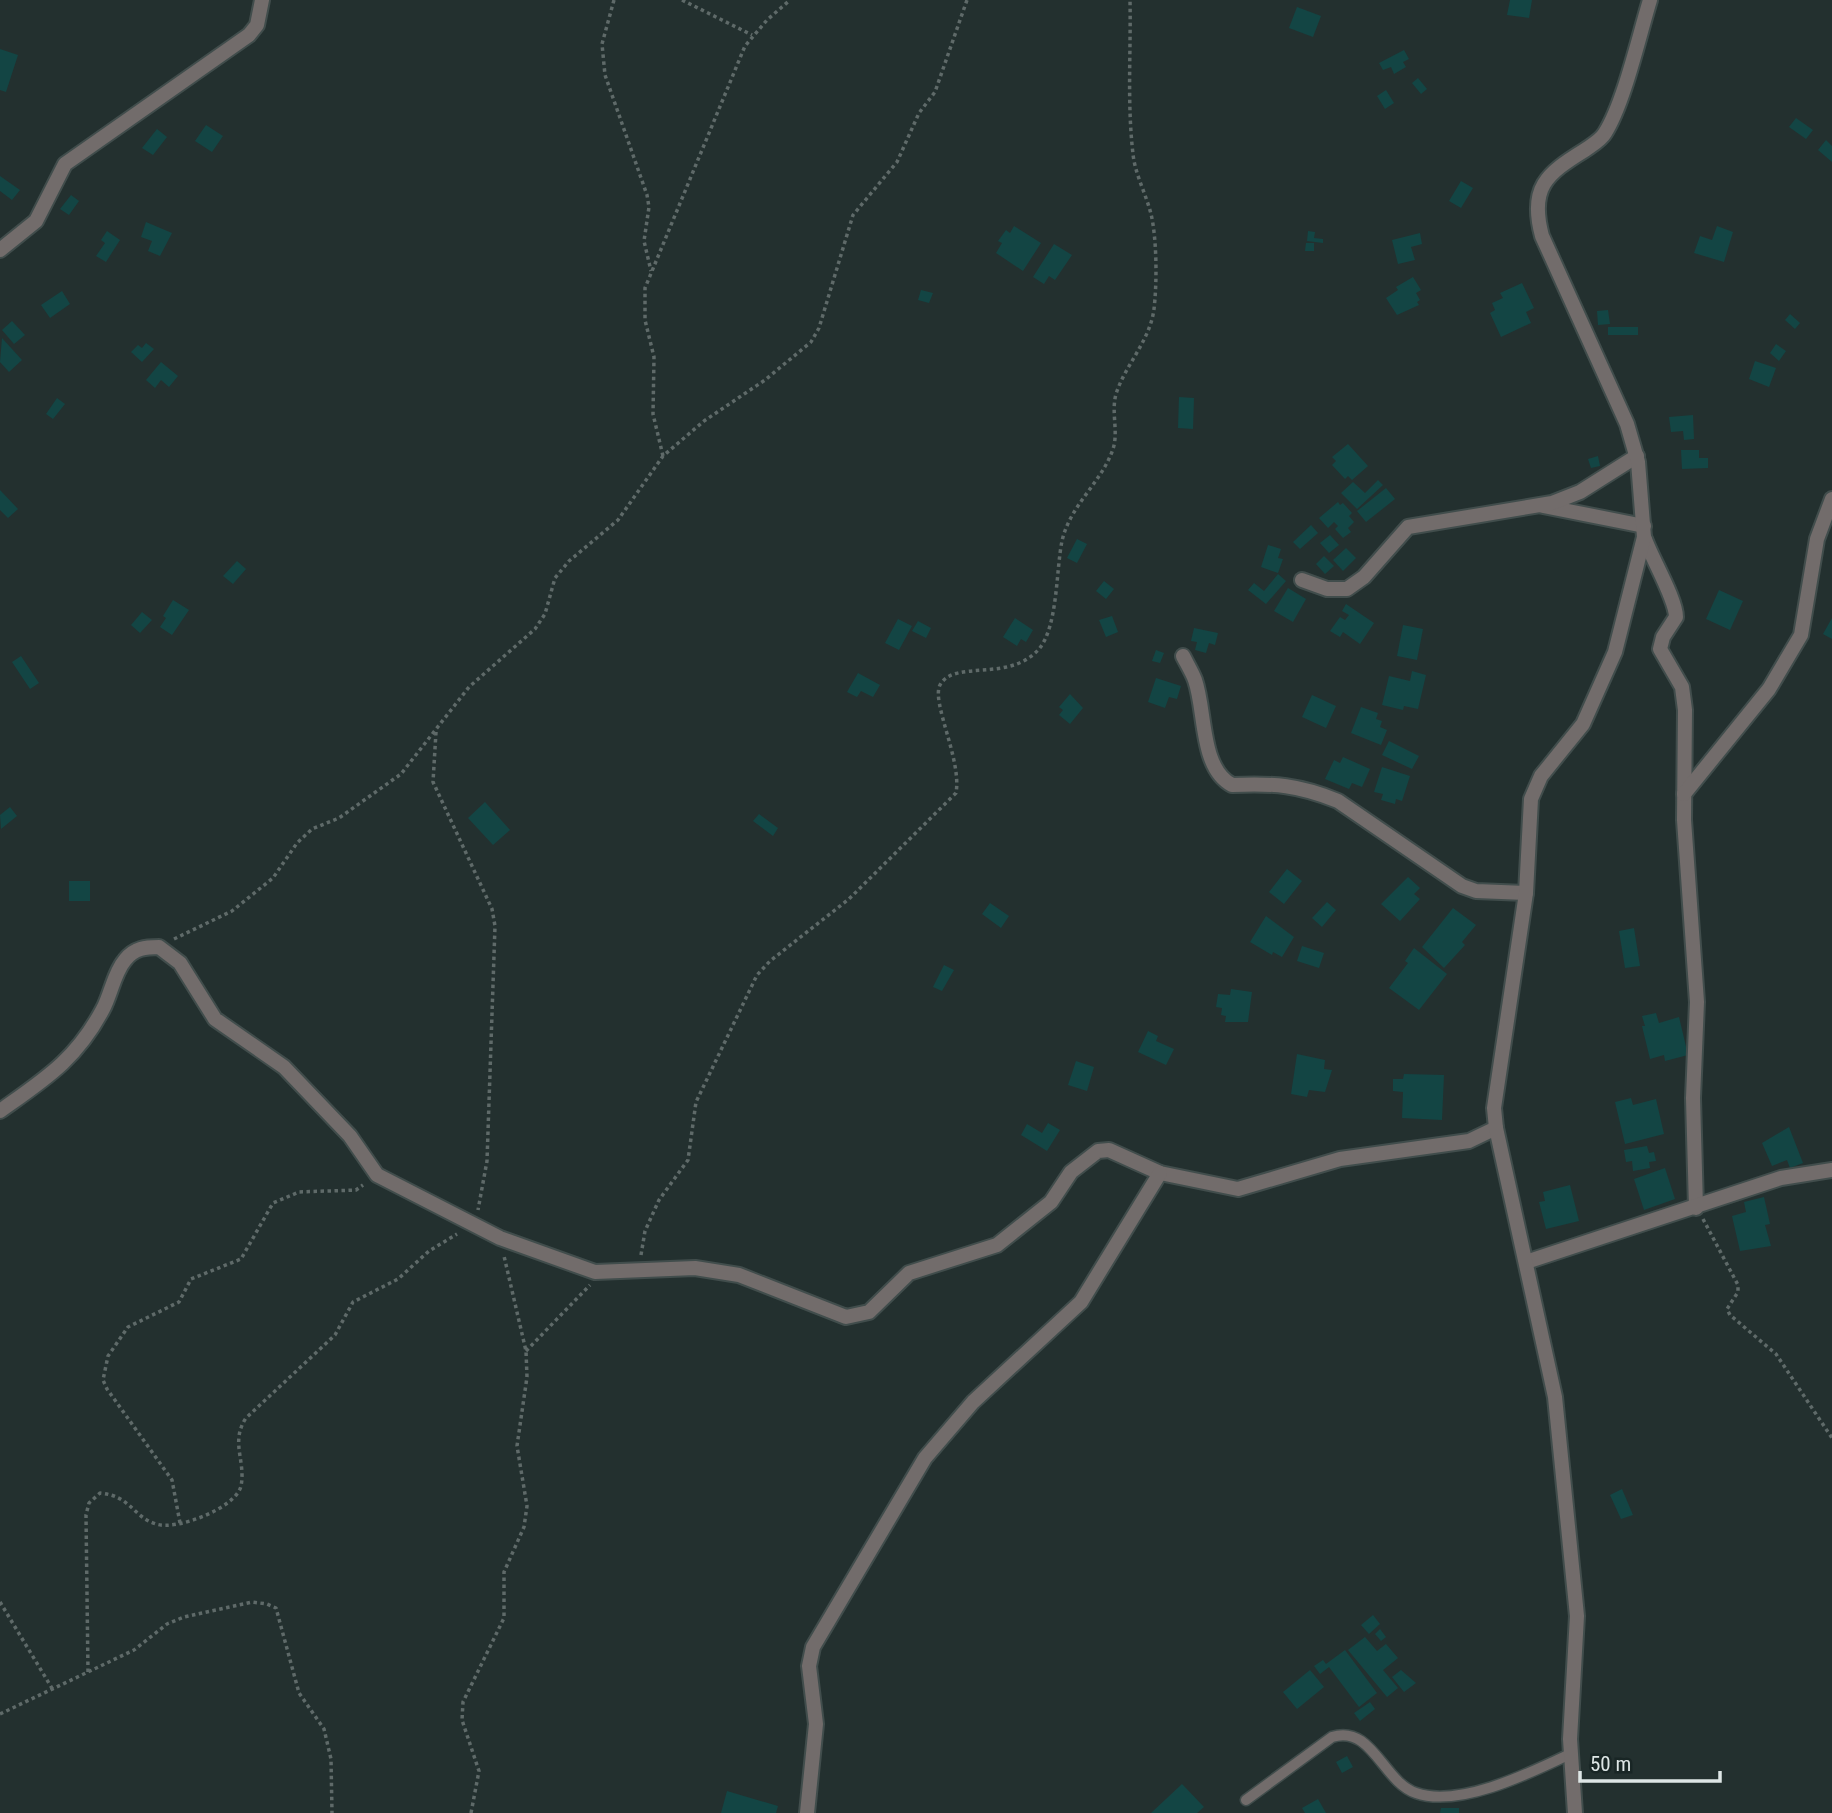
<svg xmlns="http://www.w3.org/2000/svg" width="1832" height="1813" font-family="'Roboto Condensed',sans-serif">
<rect width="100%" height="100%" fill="#23302f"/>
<!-- building -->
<g fill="#134544">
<polygon points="1510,0 1532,0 1529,18 1507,15"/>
<polygon points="1297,7 1321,16 1313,37 1289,28"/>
<polygon points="0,49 18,55 6,92 0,90"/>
<polygon points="1404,50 1409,59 1403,62 1406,67 1394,74 1391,67 1383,70 1379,63"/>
<polygon points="1418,78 1427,89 1421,94 1412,83"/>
<polygon points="1386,90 1394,103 1385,109 1377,96"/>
<polygon points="1796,118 1813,130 1806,139 1789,127"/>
<polygon points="206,125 223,136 212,152 195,141"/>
<polygon points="157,129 167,137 153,155 142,148"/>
<polygon points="1826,140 1832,146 1832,162 1818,150"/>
<polygon points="0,176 20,190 12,200 0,191"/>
<polygon points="1461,181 1473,188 1461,208 1449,201"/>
<polygon points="71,195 79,201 69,215 60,209"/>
<polygon points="146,222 172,233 160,256 148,251 152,241 141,237"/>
<polygon points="1014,226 1041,243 1023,271 996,253 1002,243 998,241 1006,230 1010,233"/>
<polygon points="1717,226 1733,232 1724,262 1694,253 1700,236 1712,240"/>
<polygon points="107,231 120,240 106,262 96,256 105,243 101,240"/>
<polygon points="1308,231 1315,232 1314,238 1323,239 1323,243 1307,241"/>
<polygon points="1420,233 1422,244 1411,247 1415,260 1398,264 1392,240"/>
<polygon points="1306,243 1314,243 1314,251 1305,251"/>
<polygon points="1054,244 1072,255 1055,280 1049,276 1044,284 1033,277"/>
<polygon points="1413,277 1421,290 1416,293 1420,300 1417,302 1419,305 1397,315 1386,298 1398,290 1396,287"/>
<polygon points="1522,283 1534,308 1526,312 1531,323 1501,337 1490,313 1495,310 1492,303 1503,298 1500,293"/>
<polygon points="921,290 933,293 929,303 918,300"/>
<polygon points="62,291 70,304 50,318 41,305"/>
<polygon points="1608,310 1610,324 1598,325 1597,311"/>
<polygon points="1790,314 1800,323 1795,329 1785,320"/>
<polygon points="12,321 25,335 14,344 2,330"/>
<rect x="1608" y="327" width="30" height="8"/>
<polygon points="2,338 22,360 9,372 0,362"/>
<polygon points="146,343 154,349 142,362 131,352 138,345 142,348"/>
<polygon points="1776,344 1786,351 1779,361 1770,353"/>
<polygon points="1755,361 1776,368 1769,387 1749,379"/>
<polygon points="161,362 178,376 169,387 161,380 155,388 146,380"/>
<polygon points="1179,397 1194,398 1193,429 1178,428"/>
<polygon points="57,398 65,404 53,419 46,414"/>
<polygon points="1693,415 1694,439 1684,440 1683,431 1671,432 1669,417"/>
<polygon points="1348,444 1368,466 1352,480 1348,476 1345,479 1332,465 1336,461 1332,457"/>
<polygon points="1681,450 1699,450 1699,458 1708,458 1708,468 1682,469"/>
<polygon points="1598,456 1600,466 1591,468 1588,459"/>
<polygon points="1378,480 1383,485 1357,509 1341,493 1353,482 1365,493"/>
<polygon points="1386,488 1395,499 1366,522 1357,511"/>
<polygon points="0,490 18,509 8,518 0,510"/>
<polygon points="1338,502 1340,505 1343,503 1352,513 1349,516 1354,522 1348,528 1351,532 1343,538 1335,529 1338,526 1334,522 1328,528 1319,518"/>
<polygon points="1311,525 1318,533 1300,549 1293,542"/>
<polygon points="1330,535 1339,545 1329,553 1320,543"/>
<polygon points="1077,539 1087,544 1077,563 1067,558"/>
<polygon points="1268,545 1281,549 1278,558 1283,559 1278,573 1261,567"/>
<polygon points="1346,548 1356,558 1343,571 1333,560"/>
<polygon points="1324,556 1334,566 1325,574 1316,564"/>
<polygon points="237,561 246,569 233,584 223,576"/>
<polygon points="1278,574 1286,581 1266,604 1248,590 1254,583 1264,591"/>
<polygon points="1104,581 1114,589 1106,599 1096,591"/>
<polygon points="1288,588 1306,599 1293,622 1274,611"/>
<polygon points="1719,590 1743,601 1730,630 1706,619"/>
<polygon points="173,600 189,610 172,635 160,627 166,618 163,616"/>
<polygon points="1346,604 1374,623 1360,644 1343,632 1340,637 1330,631 1340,617 1345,620 1349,615 1342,611"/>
<polygon points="142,612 152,620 140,633 131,625"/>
<polygon points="1112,616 1118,632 1106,637 1099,620"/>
<polygon points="1015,618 1033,630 1026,642 1021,639 1017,646 1003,637"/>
<polygon points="1832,618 1832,639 1823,634"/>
<polygon points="898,619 912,626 899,650 885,643"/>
<polygon points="918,621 931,628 926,638 912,631"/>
<polygon points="1403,625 1423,629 1417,660 1397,656"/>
<polygon points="1194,628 1218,633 1215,645 1209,643 1206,653 1195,650 1197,642 1191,641"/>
<polygon points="1156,650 1164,653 1160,663 1152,661"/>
<polygon points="21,656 39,683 30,689 12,662"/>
<polygon points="1412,671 1426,675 1418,709 1404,706 1403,710 1382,705 1389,676 1410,681"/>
<polygon points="858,673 880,685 873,697 861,691 857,697 847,692"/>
<polygon points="1156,678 1181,686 1177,699 1169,697 1165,708 1148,702"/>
<polygon points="1070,694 1083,708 1070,724 1059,715 1063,710 1059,707"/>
<polygon points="1312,695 1336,706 1326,728 1302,717"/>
<polygon points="1361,707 1378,713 1376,719 1382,721 1380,727 1387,730 1381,745 1351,733"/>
<polygon points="1389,741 1419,756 1412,769 1382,755"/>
<polygon points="1343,757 1370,769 1362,787 1352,783 1349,789 1325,779 1334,760 1340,763"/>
<polygon points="1382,767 1410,776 1402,801 1396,799 1395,804 1381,800 1383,794 1374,792"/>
<polygon points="485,802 510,830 493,845 468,818"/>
<polygon points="10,807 17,816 1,829 0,815"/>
<polygon points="759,814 778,828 773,836 753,821"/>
<polygon points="1287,869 1302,881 1284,904 1269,892"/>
<polygon points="1408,877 1420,888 1414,894 1420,899 1400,921 1381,904"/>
<rect x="69" y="881" width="21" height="20"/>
<polygon points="1327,902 1336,910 1322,927 1312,918"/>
<polygon points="990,903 1009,916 1001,928 982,914"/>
<polygon points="1453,908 1476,925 1462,942 1465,945 1444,968 1422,947"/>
<polygon points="1266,916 1294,937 1282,957 1273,952 1272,955 1250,942"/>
<polygon points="1634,928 1640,966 1625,968 1619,931"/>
<polygon points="1302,946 1324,953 1319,968 1297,961"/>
<polygon points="1414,948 1447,974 1419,1010 1389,988 1408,963 1405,961"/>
<polygon points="944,965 954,970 942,991 933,987"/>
<polygon points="1231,989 1252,992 1248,1022 1225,1022 1226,1016 1221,1015 1222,1008 1216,1007 1218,994 1230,995"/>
<polygon points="1656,1013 1659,1023 1679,1017 1688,1055 1665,1061 1664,1055 1650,1059 1642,1026 1645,1026 1642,1016"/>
<polygon points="1148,1031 1158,1036 1156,1041 1174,1049 1166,1065 1138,1052"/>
<polygon points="1297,1054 1325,1060 1324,1069 1332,1070 1325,1092 1309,1090 1307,1097 1291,1094"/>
<polygon points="1076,1061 1094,1067 1087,1091 1068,1085"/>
<polygon points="1404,1074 1444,1075 1442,1120 1402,1118 1403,1092 1393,1091 1393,1079 1403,1079"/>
<polygon points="1631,1098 1633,1105 1656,1099 1664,1134 1625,1144 1615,1102"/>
<polygon points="1048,1123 1060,1130 1047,1151 1021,1135 1027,1124 1042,1133"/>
<polygon points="1789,1127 1803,1163 1790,1168 1787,1160 1772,1166 1762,1143"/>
<polygon points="1647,1146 1649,1153 1654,1152 1656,1161 1649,1162 1650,1168 1633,1171 1632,1161 1626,1162 1624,1150"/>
<polygon points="1665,1168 1675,1199 1644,1210 1634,1179"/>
<polygon points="1570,1185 1579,1221 1546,1229 1539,1202 1545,1201 1543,1192"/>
<polygon points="1764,1197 1770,1224 1765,1225 1771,1246 1740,1251 1732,1216 1746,1212 1744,1202"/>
<polygon points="1622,1489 1633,1515 1621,1519 1610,1495"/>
<polygon points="1373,1615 1380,1624 1369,1634 1361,1625"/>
<polygon points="1380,1629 1386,1637 1381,1641 1375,1634"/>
<polygon points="1365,1637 1377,1651 1386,1644 1398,1658 1383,1670 1398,1688 1387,1697 1348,1650"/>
<polygon points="1345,1650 1377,1693 1359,1707 1329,1667 1320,1674 1314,1666 1323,1660 1326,1664"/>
<polygon points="1310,1670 1324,1687 1297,1709 1283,1692"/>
<polygon points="1401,1670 1416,1683 1404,1692 1392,1677"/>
<polygon points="1370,1702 1375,1709 1360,1721 1354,1713"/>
<polygon points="1347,1756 1353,1767 1342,1773 1336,1762"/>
<polygon points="1182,1784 1204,1807 1197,1813 1151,1813"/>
<polygon points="727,1791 778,1806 776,1813 721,1813"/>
<polygon points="1318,1799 1326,1813 1305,1813 1302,1808"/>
<polygon points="1441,1808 1459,1808 1459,1813 1440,1813"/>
</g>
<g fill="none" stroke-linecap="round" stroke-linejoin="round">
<!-- service casing -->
<g stroke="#414d4c" stroke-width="13">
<path id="service" d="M1246 1800 1332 1737C1372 1724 1383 1782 1416 1793 1459 1808 1530 1773 1570 1754"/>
</g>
<!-- minor casing -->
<g stroke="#414d4c" stroke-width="18">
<g id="minor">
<polyline points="0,250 36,221 65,164 249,35 257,25 262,0"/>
<polyline points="1543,506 1644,526"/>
<path d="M1645 539C1652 559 1676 599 1676 617L1663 637 1660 649 1682 687 1685 710 1684 820 1697 1002 1693 1098 1696 1208"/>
<polyline points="1302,580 1327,589 1347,589 1364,577 1408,527 1552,503 1580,492 1637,456"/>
<path d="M1183 656C1187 664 1192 672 1195 680 1206 712 1200 768 1232 785 1274 783 1299 785 1338 801L1462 886 1476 891 1526 893"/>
<polyline points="1684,794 1769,689 1801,635 1817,539 1832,499"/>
<path d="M0 1111C45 1079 76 1060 103 1009 111 994 114 973 125 960 134 948 146 947 159 947L180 963 215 1019 284 1067 350 1136 377 1175 500 1238 595 1272 695 1268 739 1275 846 1317 869 1312 909 1273 997 1245 1051 1202 1071 1172 1098 1151 1109 1150 1160 1173 1238 1189 1340 1159 1469 1141 1496 1128"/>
<polyline points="1526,1262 1781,1178 1832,1170"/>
<polyline points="807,1813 816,1724 809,1666 813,1647 925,1458 973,1402 1081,1302 1160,1173"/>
<path d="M1575 1813 1570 1739 1577 1616 1555 1397 1496 1128 1494 1108 1526 893 1531 799 1541 776 1583 724 1615 652 1644 537 1638 462 1627 424 1542 236C1529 188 1546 174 1585 150 1592 145 1601 140 1605 133 1624 103 1639 36 1650 0"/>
</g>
</g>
<!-- path -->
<g stroke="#5f6a69" stroke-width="3.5" stroke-dasharray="3.5 3.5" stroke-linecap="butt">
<polyline points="614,0 602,44 605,75 647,195 649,207 644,241 651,271"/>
<polyline points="682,0 752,35"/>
<polyline points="663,456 653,414 654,357 645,320 645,288 745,46 767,20 790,0"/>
<polyline points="436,732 433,782 492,909 495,926 487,1161 478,1210"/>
<polyline points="174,939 232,911 273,878 297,843 312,829 339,818 401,774 469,687 535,629 545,614 555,578 569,561 618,520 663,456 704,421 765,380 811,342 819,328 853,215 897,162 919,113 935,92 967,0"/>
<polyline points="1703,1219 1738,1285 1738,1292 1727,1309 1730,1315 1776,1354 1832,1438"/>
<path d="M641 1255 645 1231 659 1200 688 1160 696 1102 757 975 770 961 849 899 956 793C962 760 931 702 940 685 954 659 1009 683 1039 649 1058 626 1056 570 1062 541 1070 505 1102 482 1113 449 1119 431 1110 410 1117 391 1127 363 1150 340 1154 309 1157 284 1157 239 1151 214 1146 194 1135 174 1133 154 1127 103 1131 51 1130 0"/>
<polyline points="526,1351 590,1285"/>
<polyline points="180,1523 172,1480 107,1389 103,1380 108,1356 128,1327 179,1302 191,1279 241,1259 273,1203 299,1192 356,1190 363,1185"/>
<polyline points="0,1602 53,1690"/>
<path d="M88 1672 86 1515 89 1503 100 1493C131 1496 133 1517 156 1524 176 1531 236 1508 241 1486 246 1461 230 1442 246 1418L335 1335 353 1302 398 1279 429 1251 457 1234"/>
<polyline points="0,1714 134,1650 167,1624 184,1617 252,1602 267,1604 276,1608 299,1693 324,1729 331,1759 332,1813"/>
<polyline points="471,1813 479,1771 462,1720 463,1702 504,1618 504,1572 524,1527 527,1506 517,1446 527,1377 526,1351 504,1256"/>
</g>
<!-- service -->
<use href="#service" stroke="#726c6b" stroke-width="10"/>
<!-- minor -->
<use href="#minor" stroke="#726c6b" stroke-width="14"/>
</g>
<!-- scale -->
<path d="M1580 1771v10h140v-10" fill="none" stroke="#dee6e6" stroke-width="3.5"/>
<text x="1590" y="1771" font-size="21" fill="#dee6e6" stroke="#192625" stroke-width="5" paint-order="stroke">50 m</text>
</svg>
